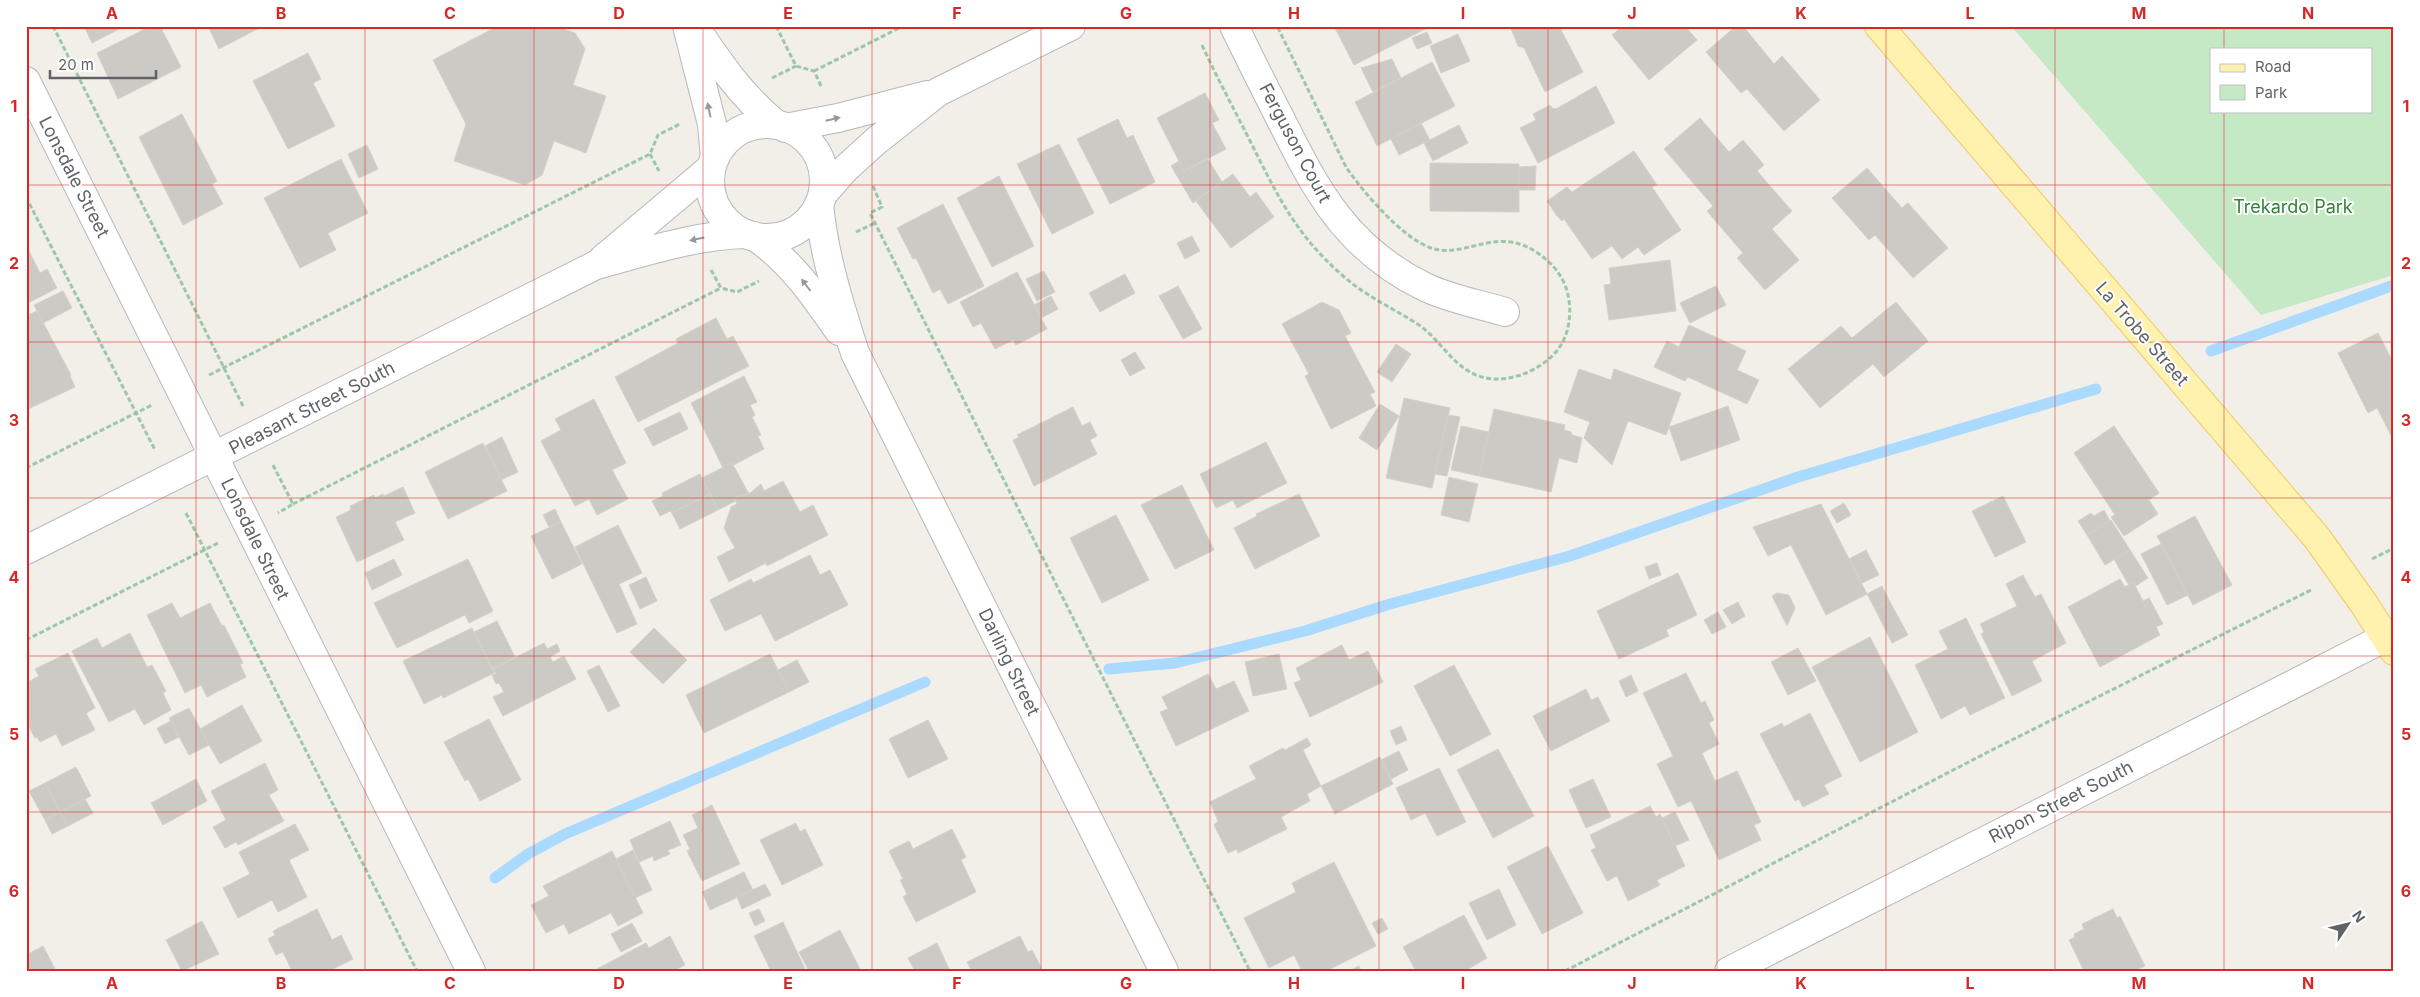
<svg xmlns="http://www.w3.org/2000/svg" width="2420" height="997" font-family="Inter,sans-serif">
<rect width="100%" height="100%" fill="#f1efe8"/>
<!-- green -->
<path fill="#c5e8c5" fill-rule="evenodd" d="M2011 26H2394V275L2261 315ZM2211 49H2371V111H2211Z"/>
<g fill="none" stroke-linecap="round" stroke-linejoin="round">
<!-- stream -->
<g stroke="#aadaff" stroke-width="11">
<polyline points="2211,351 2394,285"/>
<polyline points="1109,669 1175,663 1305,631 1390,604 1570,556 1798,477 2096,389"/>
<polyline points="495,878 528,854 565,834 925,682"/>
</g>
</g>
<!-- building -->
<g fill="#cccac5" stroke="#d6d1c6">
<polygon points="84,26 125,26 92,43"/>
<polygon points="151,26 160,26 181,67 118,99 97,53"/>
<polygon points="208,26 263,26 219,49"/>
<polygon points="498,26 556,26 575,33 585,49 573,85 606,96 586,153 554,141 542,175 525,185 454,161 466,124 433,60"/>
<polygon points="1334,26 1431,26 1354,65"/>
<polygon points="1510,26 1559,26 1583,72 1545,92 1524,48 1518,46"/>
<polygon points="1623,26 1685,26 1697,40 1649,80 1612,35"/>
<polygon points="1736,26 1743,26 1774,64 1782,56 1820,100 1784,131 1747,89 1741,93 1706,52"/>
<polygon points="1427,32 1432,43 1417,49 1412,38"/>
<polygon points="1458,34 1470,61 1441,73 1430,46"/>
<polygon points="308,53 321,79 313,83 335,126 288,149 253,81"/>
<polygon points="1392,59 1401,78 1373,92 1361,68"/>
<polygon points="1432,62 1455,106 1377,146 1355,102"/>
<polygon points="1596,86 1615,123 1538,163 1520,128 1536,120 1533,114 1550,105 1552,108 1556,109"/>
<polygon points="1205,93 1219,120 1212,123 1226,149 1184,171 1157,118"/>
<polygon points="182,114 217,181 212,184 223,204 183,225 139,137"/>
<polygon points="1700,118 1729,152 1743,140 1764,165 1757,171 1792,211 1772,229 1799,260 1765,290 1737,258 1743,253 1707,211 1713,206 1664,149"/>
<polygon points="1118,119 1127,138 1133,135 1155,182 1110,204 1077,139"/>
<polygon points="1421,123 1430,140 1399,155 1391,139"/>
<polygon points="1459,125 1468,143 1433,161 1424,143"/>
<polygon points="1059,144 1094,213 1052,234 1017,164"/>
<polygon points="367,145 378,169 359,178 348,154"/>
<polygon points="1634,151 1657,185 1652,187 1681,230 1644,255 1638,247 1622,259 1612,246 1592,259 1564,219 1562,221 1557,216 1547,201 1567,187 1572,192"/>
<polygon points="341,159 368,213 328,233 336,250 300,268 264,198"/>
<polygon points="1208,159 1222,182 1193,203 1171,166 1179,161 1184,171"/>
<polygon points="1430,163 1519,164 1519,212 1430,211"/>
<polygon points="1536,166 1535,190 1519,190 1519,167"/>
<polygon points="1867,168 1902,208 1908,203 1948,248 1913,278 1875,235 1869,240 1832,198"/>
<polygon points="1233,174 1250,197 1256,192 1274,217 1231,248 1196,201"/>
<polygon points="999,176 1034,246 992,267 957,198"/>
<polygon points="943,204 984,286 948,304 940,289 933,293 916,258 913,259 897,228"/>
<polygon points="1192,236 1200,251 1185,259 1177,243"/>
<polygon points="26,245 40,273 47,269 57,288 26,304"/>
<polygon points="1670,260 1676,311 1609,320 1604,285 1611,284 1609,268"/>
<polygon points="1044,271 1055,292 1037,301 1026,279"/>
<polygon points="1017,272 1047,329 1016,345 1013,340 995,349 981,323 973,327 960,302"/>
<polygon points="1125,274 1135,293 1100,312 1089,293"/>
<polygon points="1178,286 1202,329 1183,339 1159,296"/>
<polygon points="1716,286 1726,305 1690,323 1680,303"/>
<polygon points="63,291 72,308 43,323 34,305"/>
<polygon points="1051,296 1058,309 1041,318 1034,305"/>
<polygon points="1322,302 1339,310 1351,333 1345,336 1375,392 1370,394 1376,406 1331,429 1305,376 1309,374 1282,324"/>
<polygon points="1896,302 1928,341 1884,377 1873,364 1820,408 1788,369 1841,326 1852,338"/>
<polygon points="37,311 71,375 70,376 75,387 26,410 26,316"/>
<polygon points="716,318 727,339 733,336 749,366 638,422 615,377 678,343 676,339"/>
<polygon points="1689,325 1746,351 1737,370 1759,380 1747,404 1688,377 1685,381 1654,367 1667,341 1679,347"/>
<polygon points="2378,333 2394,364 2394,441 2377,408 2368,413 2338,353"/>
<polygon points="1396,344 1411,354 1392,382 1377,372"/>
<polygon points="1135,352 1145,368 1130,376 1121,360"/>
<polygon points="1579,369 1611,380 1614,369 1681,393 1666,435 1628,421 1612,465 1584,438 1590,422 1564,412"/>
<polygon points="744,376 757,402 750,405 755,415 752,417 761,435 758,436 764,449 724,470 691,403"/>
<polygon points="1404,398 1450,408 1432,488 1386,478"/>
<polygon points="594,399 626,463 612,470 628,499 597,515 589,499 575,506 541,441 561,430 555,419"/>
<polygon points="1380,404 1399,416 1377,450 1359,438"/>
<polygon points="1728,406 1740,440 1681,461 1669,427"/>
<polygon points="1073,407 1082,426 1090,422 1097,436 1090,440 1097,454 1034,486 1013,440 1019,437 1017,435"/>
<polygon points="1494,409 1565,425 1564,430 1571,432 1572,435 1582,438 1577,463 1559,458 1551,492 1479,476"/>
<polygon points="680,412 688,429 653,446 644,429"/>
<polygon points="1448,415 1460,417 1447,476 1435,474"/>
<polygon points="1461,426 1489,432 1479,476 1451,470"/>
<polygon points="2114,426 2159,493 2149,500 2158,514 2124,536 2111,517 2115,515 2074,453"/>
<polygon points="502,437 518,472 501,480 485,446"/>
<polygon points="1266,442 1287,483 1237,508 1233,500 1216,508 1200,474"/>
<polygon points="483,443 507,491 448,519 425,472"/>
<polygon points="732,463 749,494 718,510 702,478"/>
<polygon points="700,474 710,494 672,513 670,511 660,516 652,501 663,496 662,493"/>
<polygon points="1449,477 1478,484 1469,522 1441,515"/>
<polygon points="783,481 800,512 813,505 828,535 767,566 766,563 729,582 717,557 735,548 724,528 731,507 737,504 734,497 749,494 761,484 764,491"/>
<polygon points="1182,485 1214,550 1175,569 1141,505"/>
<polygon points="403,487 415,513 395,522 404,540 357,562 336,517 351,510 350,506 374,495 375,498 383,494 384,496"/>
<polygon points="710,494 718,510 680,529 672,513"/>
<polygon points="1299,494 1320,536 1255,569 1234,528 1257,516 1256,514"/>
<polygon points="2003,496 2026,542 1995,557 1972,511"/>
<polygon points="1844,503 1851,515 1837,523 1830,511"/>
<polygon points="1821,504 1867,594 1826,615 1791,545 1768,556 1753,527"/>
<polygon points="555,509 561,522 549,527 543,515"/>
<polygon points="2104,510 2110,521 2087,535 2078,521 2091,513 2094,516"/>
<polygon points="1116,515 1149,580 1102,603 1070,538"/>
<polygon points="2195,516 2232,585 2193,605 2157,536"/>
<polygon points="2111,520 2130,550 2105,565 2087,535"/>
<polygon points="561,522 582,564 552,579 531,536"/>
<polygon points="618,525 642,573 619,584 637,624 617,633 575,547"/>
<polygon points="2161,544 2188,595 2167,605 2141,554"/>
<polygon points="1866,550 1879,575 1862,583 1849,559"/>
<polygon points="2130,550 2148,578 2131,589 2114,559"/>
<polygon points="810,555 820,575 830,570 848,605 775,641 761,614 725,631 710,600 751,579 753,583"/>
<polygon points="394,559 402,575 372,590 365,573"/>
<polygon points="468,559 493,611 469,623 465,615 397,648 374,603"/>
<polygon points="1657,563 1661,575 1649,579 1645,567"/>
<polygon points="1678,573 1697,615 1666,630 1669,636 1619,659 1597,611"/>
<polygon points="2023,575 2035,597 2041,594 2066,643 2032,661 2042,681 2012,696 1981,634 1984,632 1980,624 2017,606 2006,584"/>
<polygon points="646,577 657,601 640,609 629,585"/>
<polygon points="2120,579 2125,587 2133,582 2143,601 2149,598 2163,624 2156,627 2160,635 2100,667 2068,607"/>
<polygon points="1882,586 1890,602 1875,609 1867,594"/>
<polygon points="1777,593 1789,595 1795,608 1787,626 1772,596"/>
<polygon points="1738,602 1745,616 1732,624 1723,610"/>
<polygon points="1890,602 1908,635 1892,643 1875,609"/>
<polygon points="172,603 180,618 210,603 222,626 224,625 243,663 240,664 246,677 207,697 201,685 185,693 147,615"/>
<polygon points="1718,612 1726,627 1712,634 1704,620"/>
<polygon points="1966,618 2005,698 1970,715 1965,706 1941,719 1915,665 1948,649 1939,631"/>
<polygon points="497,621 515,657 493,669 474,632"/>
<polygon points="472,628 494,673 443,698 442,695 424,704 403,661"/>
<polygon points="654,628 687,660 663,684 630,652"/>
<polygon points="130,633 147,667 152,665 166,691 163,693 171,710 144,725 135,709 109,722 72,651 97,638 102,648"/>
<polygon points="1870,637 1918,732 1860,762 1812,667"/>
<polygon points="544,643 547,649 557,644 560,651 550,657 553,662 564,656 576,679 503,716 493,697 504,692 499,683 496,684 492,675 496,674 493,669"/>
<polygon points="1342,645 1349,660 1368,651 1383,682 1310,717 1294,683 1301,680 1296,668"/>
<polygon points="1798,648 1816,681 1788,695 1771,662"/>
<polygon points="68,653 95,708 86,713 95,730 62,746 56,734 40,742 37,737 35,738 26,721 28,705 26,683 39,676 35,669"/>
<polygon points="770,654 789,692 704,733 686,695"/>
<polygon points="1279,654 1287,689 1253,696 1245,662"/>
<polygon points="797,660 809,682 789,692 778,670"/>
<polygon points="599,665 620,706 608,712 587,671"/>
<polygon points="1454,665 1491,734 1450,756 1414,686"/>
<polygon points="1686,673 1701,703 1705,701 1714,720 1709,723 1719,744 1702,753 1715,781 1737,771 1761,822 1754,825 1761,840 1719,860 1691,801 1678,807 1657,764 1673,756 1643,693"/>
<polygon points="1208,674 1216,689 1234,681 1249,711 1176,746 1160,712 1168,709 1162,697"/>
<polygon points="1631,675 1638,691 1626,697 1619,681"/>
<polygon points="1586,689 1591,700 1598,697 1610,721 1551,751 1533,716"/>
<polygon points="242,705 262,741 220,764 200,729"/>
<polygon points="189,708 209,745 189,755 169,718"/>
<polygon points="1810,713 1842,776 1824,785 1829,794 1803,807 1799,799 1795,801 1760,734 1782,723 1784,727"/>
<polygon points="489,719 521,780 480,801 468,779 465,781 444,742"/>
<polygon points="928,720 948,759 908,778 889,739"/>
<polygon points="171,721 179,737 165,744 157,728"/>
<polygon points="1401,726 1407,740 1396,745 1390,731"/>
<polygon points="1307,738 1311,745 1303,750 1321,786 1307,794 1310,801 1281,817 1287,829 1238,853 1237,849 1228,853 1214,825 1218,821 1210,802 1256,779 1249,766 1283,748 1285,750"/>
<polygon points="1498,749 1534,816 1493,838 1457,770"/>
<polygon points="1399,751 1408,770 1391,779 1381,760"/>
<polygon points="1380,757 1393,784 1335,814 1321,786"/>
<polygon points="265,763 278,790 269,795 284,821 238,845 236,842 225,848 213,827 226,820 211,791"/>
<polygon points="76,767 91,796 60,812 45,783"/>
<polygon points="1439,768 1466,822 1437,836 1425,813 1411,820 1396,788"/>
<polygon points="196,779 207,801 163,825 151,803"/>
<polygon points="1593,779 1611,817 1586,828 1569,790"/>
<polygon points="45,783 60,812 45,820 29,791"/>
<polygon points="85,799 93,813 68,826 60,812"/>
<polygon points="712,805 740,864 702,881 687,851 690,849 683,835 698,828 692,815"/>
<polygon points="1650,806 1656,817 1660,814 1685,866 1657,880 1660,885 1628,901 1617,876 1607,881 1591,850 1596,848 1590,835"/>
<polygon points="60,812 68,826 52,834 45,820"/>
<polygon points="1675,812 1689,840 1675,846 1662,818"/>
<polygon points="670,821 681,845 668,850 670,854 654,861 653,856 639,862 630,840"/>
<polygon points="796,823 800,832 805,829 823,865 782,885 760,840"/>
<polygon points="295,824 309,850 289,860 307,897 278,912 272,900 238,918 223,888 250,874 239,852"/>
<polygon points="952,829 966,857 961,860 976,892 916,922 903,897 907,894 900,880 903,879 889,851 909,841 913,849"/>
<polygon points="1548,846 1583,913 1542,934 1507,867"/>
<polygon points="633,850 652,890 635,898 616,859"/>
<polygon points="612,851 643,913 618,926 611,913 569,934 564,924 546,933 531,905 549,896 543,886"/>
<polygon points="1334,862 1376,946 1326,971 1302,971 1294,955 1269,968 1244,918 1296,892 1292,883"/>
<polygon points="744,872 753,890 710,910 702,892"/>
<polygon points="765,884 771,895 742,909 737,897"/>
<polygon points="1499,889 1516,925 1487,940 1469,903"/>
<polygon points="317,909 332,940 341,935 353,959 329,971 292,971 283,952 276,955 268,939 275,935 273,931"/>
<polygon points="759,909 765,921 755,926 749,913"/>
<polygon points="2113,909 2117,918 2120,916 2145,966 2134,971 2084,971 2069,940 2075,937 2074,934 2084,929 2082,924"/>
<polygon points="1464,915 1487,958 1465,971 1416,971 1403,947"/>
<polygon points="1382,918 1388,929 1378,934 1372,923"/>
<polygon points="202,921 219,954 182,971 166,940"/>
<polygon points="783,922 806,971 771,971 754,936"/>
<polygon points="632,923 642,941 621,952 611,934"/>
<polygon points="840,930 861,971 809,971 799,952"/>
<polygon points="670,936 685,965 677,969 678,971 595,970 646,943 649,948"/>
<polygon points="1020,936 1028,952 1032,950 1043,971 972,971 967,962"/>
<polygon points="937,943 950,971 915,971 908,958"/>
<polygon points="43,946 55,969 26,971 26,955"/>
<polygon points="1359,966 1361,971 1349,971"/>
</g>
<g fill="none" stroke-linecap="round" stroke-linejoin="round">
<!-- minor casing -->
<g stroke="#b5b8bc" stroke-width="30">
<g id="minor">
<polyline points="687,26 712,124 715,158"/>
<path d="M1234 26C1249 57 1264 87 1280 118 1317 192 1347 249 1425 287 1450 299 1479 304 1505 312"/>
<path d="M695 27C719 63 743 98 777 125"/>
<polyline points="26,81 471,971"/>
<circle cx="767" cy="181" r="57"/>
<polyline points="785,128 838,118 927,95"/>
<polyline points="823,194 844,170 876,141 938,92 1071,26"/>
<path d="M819 204C824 256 839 303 855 353L1164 971"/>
<path d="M754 236C791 261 814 295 839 331"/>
<polyline points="603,259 711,168"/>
<path d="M26 550 596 265C645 252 695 235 746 234"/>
<polyline points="1729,971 2394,633"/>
</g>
</g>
<!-- major casing -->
<g stroke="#f2c960" stroke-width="30">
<polyline id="major" points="1879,26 2317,538 2364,604 2394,651"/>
</g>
<!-- path -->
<g stroke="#9cc7a9" stroke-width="3" stroke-dasharray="5 2.5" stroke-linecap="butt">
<polyline points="53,26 243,406"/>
<polyline points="776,26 796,66 814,71 822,88"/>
<path d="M1202 45C1216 76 1232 105 1247 135 1276 192 1293 232 1342 275 1365 296 1393 308 1419 325 1438 338 1449 360 1470 372 1498 389 1541 373 1559 348 1573 328 1573 297 1561 277 1554 265 1544 257 1533 250 1493 227 1465 259 1431 248 1401 237 1364 193 1346 167L1277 26"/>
<polyline points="814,71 903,26"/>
<polyline points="772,78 796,66"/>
<polyline points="650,154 659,171"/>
<polyline points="873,186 882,207 870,213 875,223 1250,971"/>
<polyline points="26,197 155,450"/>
<polyline points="856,232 875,223"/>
<polyline points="711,270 721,288 737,292 759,281"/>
<polyline points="209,375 650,154 658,135 680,124"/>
<polyline points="273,465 293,504 278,513"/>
<polyline points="26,468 152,405"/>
<polyline points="293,504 721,288"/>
<polyline points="186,513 417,971"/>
<polyline points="2372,559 2394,548"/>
<polyline points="26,640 220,542"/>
<polyline points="1565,971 1988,752 2313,589"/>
</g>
<!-- minor -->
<use href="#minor" stroke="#fff" stroke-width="28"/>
<!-- major -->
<use href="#major" stroke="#fff2af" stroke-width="28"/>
</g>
<!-- one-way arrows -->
<defs><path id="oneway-solid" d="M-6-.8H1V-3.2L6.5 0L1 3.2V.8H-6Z" transform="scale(1.25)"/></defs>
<g fill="#979a9d">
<use href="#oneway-solid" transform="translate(709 110) rotate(-102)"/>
<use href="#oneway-solid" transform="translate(833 119) rotate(-13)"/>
<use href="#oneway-solid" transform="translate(697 239) rotate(168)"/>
<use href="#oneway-solid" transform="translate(806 285) rotate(-127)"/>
</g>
<!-- grid -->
<path fill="none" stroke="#d62828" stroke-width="1" stroke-opacity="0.55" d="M196 26V971M365 26V971M534 26V971M703 26V971M872 26V971M1041 26V971M1210 26V971M1379 26V971M1548 26V971M1717 26V971M1886 26V971M2055 26V971M2224 26V49M2224 111V971M26 185H2394M26 342H2394M26 498H2394M26 656H2394M26 812H2394"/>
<g text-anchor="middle" stroke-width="4" stroke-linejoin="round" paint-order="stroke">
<!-- street labels -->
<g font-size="18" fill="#5f6368" stroke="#fff">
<text transform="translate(1295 143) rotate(62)" y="6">Ferguson Court</text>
<text transform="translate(74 177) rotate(63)" y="6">Lonsdale Street</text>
<text transform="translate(2142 334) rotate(49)" y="6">La Trobe Street</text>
<text transform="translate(312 408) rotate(-27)" y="6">Pleasant Street South</text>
<text transform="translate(255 539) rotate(64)" y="6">Lonsdale Street</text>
<text transform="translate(1009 662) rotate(64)" y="6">Darling Street</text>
<text transform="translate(2061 802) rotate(-27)" y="6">Ripon Street South</text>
</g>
<!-- park labels -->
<g font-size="18" fill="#348238" stroke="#fff">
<text x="2293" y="213">Trekardo Park</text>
</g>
</g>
<!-- border -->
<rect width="2420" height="997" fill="none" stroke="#ffffff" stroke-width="55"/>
<!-- legend -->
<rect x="2210" y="48" width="162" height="65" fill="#ffffff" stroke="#bfc1c3"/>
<rect x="2220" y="64" width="25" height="8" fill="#fff2af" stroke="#bfc1c3"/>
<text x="2255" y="72" font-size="15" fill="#5f6368">Road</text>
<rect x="2220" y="85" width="25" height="15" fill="#c5e8c5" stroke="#bfc1c3"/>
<text x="2255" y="98" font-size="15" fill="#5f6368">Park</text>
<!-- north arrow -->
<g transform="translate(2348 924) rotate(55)" stroke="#ffffff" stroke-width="4" paint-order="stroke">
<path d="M0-4L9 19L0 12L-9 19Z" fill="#5f6368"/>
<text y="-8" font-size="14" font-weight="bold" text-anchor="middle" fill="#5f6368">N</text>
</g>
<!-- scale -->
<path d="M50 70v8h106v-8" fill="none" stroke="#5f6368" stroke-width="2.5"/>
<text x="58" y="70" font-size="15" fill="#5f6368" stroke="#ffffff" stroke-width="4" paint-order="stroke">20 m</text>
<rect x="28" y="28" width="2364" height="942" fill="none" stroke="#d62828" stroke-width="2"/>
<g font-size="16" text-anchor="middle" font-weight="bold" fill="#d62828">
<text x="112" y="19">A</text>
<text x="281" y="19">B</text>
<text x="450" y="19">C</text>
<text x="619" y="19">D</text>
<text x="788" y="19">E</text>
<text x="957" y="19">F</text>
<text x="1126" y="19">G</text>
<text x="1294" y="19">H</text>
<text x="1463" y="19">I</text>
<text x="1632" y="19">J</text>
<text x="1801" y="19">K</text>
<text x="1970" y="19">L</text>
<text x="2139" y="19">M</text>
<text x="2308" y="19">N</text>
<text x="14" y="112">1</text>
<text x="2406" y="112">1</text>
<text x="14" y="269">2</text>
<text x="2406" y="269">2</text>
<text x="14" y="426">3</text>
<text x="2406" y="426">3</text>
<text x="14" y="583">4</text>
<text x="2406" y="583">4</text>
<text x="14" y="740">5</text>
<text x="2406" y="740">5</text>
<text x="14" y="897">6</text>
<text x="2406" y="897">6</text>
<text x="112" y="989">A</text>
<text x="281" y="989">B</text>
<text x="450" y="989">C</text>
<text x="619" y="989">D</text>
<text x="788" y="989">E</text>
<text x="957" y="989">F</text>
<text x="1126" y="989">G</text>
<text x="1294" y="989">H</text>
<text x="1463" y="989">I</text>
<text x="1632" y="989">J</text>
<text x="1801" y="989">K</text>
<text x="1970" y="989">L</text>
<text x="2139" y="989">M</text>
<text x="2308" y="989">N</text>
</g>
</svg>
